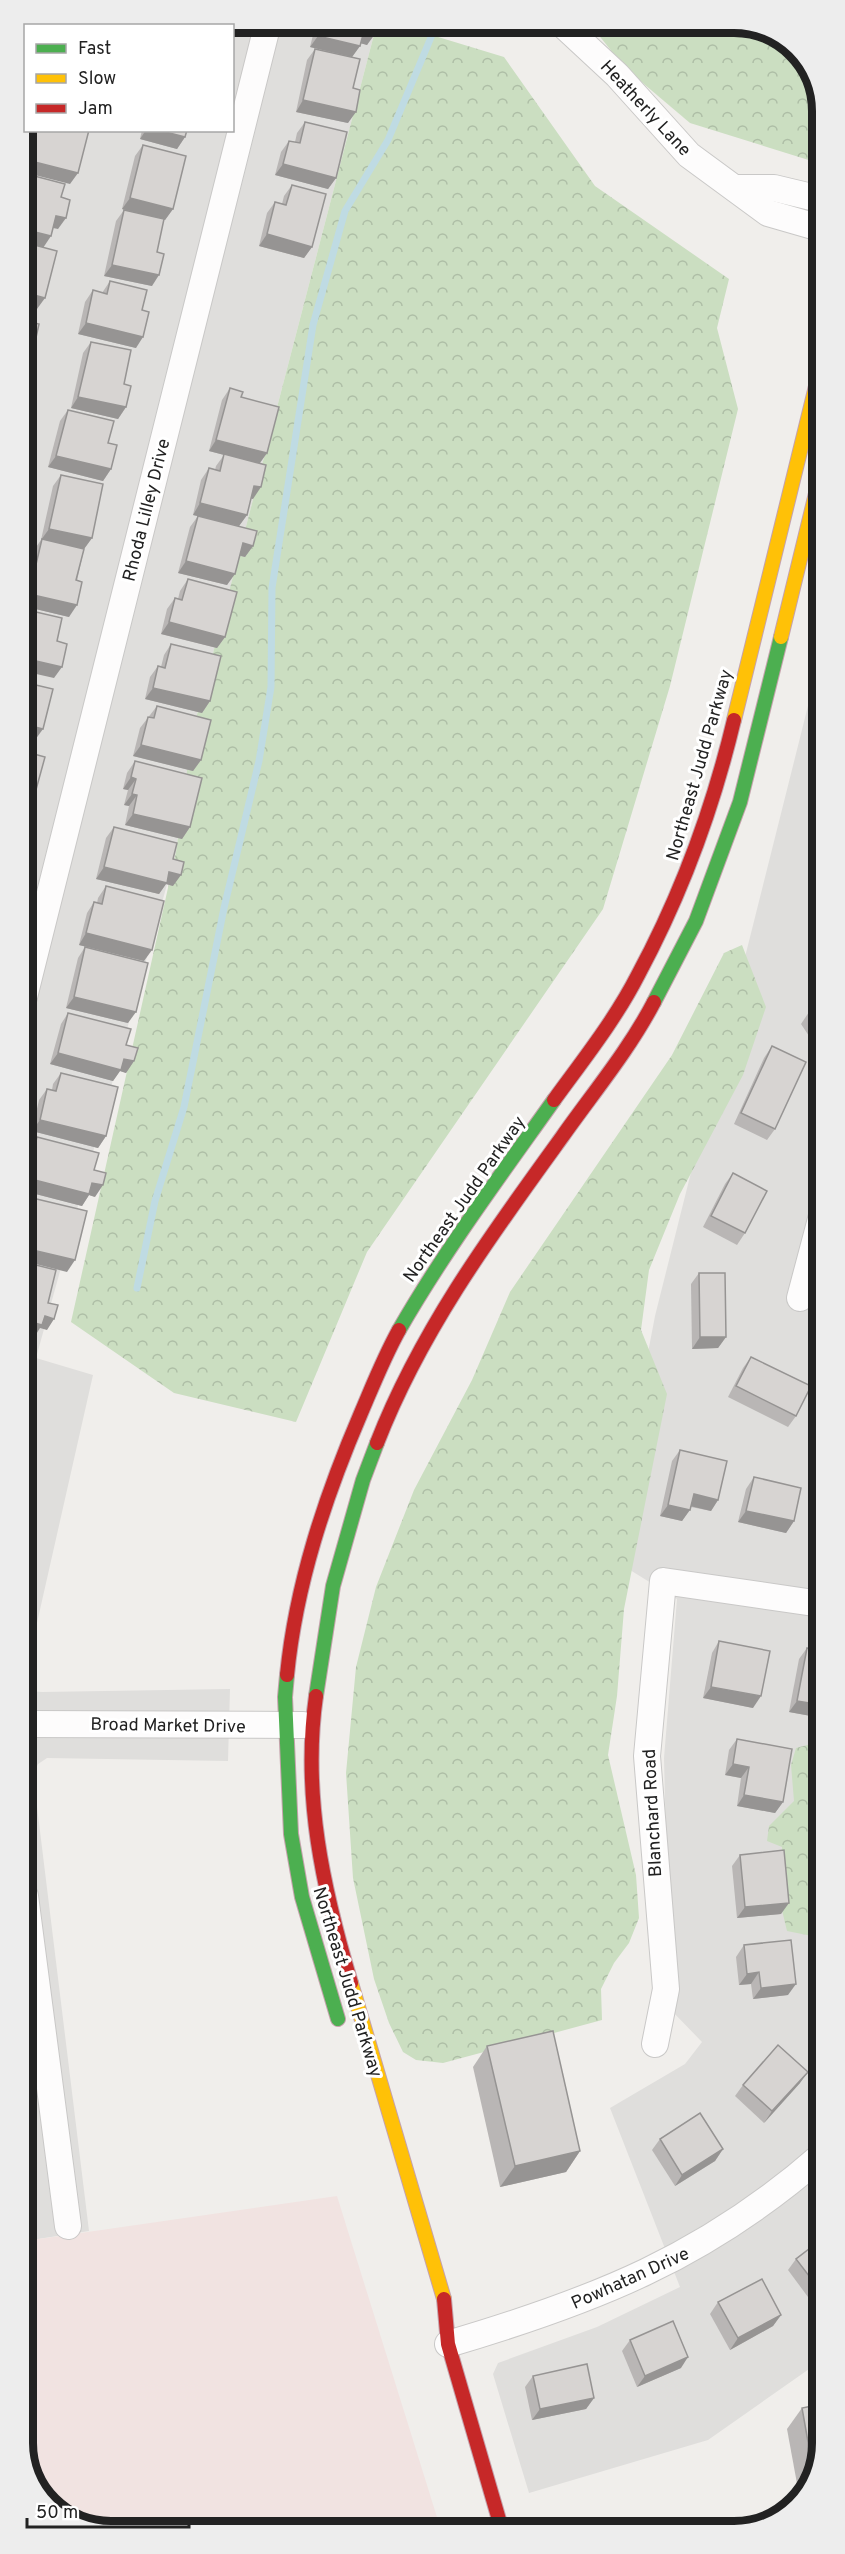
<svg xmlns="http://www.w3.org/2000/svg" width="845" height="2554" font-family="Overpass,sans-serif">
<defs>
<pattern id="forest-crowns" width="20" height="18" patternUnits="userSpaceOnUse" patternTransform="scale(1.5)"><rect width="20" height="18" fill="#cbdec1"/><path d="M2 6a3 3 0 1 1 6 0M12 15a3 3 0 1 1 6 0" fill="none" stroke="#aebea6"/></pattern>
</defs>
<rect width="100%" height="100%" fill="#f0eeeb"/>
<!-- residential -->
<g fill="#dfdedc">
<polygon points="111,23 377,23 192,734 176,852 36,1358 93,1375 25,1676 23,105 25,99 26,130 232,130 232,26 104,25"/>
<polygon points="820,658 822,2360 708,2440 529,2493 493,2374 498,2363 597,2327 680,2287 610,2108 685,2064 702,2042 670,2009 664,1758 677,1599 609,1557 655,1316"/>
<polygon points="25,1682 29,1691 42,1692 230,1689 228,1761 47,1758 38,1764 33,1774 89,2231 25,2241"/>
</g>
<!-- commercial -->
<polygon fill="#f1e3e1" points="337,2196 441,2530 105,2531 53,2510 25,2466 25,2241"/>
<!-- forest -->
<g fill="url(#forest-crowns)">
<polygon points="377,23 392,23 504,57 595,186 729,279 717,328 738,409 670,686 603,909 367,1252 296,1422 174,1393 71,1322 176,852 192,734"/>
<polygon points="589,23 740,23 792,44 820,88 820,145 815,162 690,123 625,68"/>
<polygon points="742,945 766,1007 743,1075 680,1194 649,1270 641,1330 667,1394 624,1609 617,1696 608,1755 636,1875 639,1918 629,1943 614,1963 601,1989 602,2020 443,2063 416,2060 403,2052 389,2023 374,1979 353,1878 346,1773 356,1667 376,1587 414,1490 472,1380 510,1292 672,1055 724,953"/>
<polygon points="822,1741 822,1938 787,1931 781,1906 782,1847 767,1841 769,1826 794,1801 791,1765 796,1748"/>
</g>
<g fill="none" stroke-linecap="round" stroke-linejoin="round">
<!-- stream -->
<polyline stroke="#bfdbe3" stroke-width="7" points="137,1288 155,1201 184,1107 224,908 259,761 271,687 272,588 313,325 345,211 388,140 437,23"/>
<!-- street casing -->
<g stroke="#c9c8c7" stroke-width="28">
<g id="street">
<polyline points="561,23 617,75 689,155 768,213 820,228"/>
<polyline points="735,188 774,188 820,199"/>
<polyline points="24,997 268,23"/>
<polyline points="800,1298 821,1219"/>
<polyline points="25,1724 303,1725"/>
<polyline points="25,1896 68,2226"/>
<polyline points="655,2044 666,1989 647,1756 663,1581 821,1604"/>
<path d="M448 2344C594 2301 706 2257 822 2155"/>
</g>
</g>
<!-- fast casing -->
<g stroke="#c5a2ac" stroke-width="16">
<g id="fast">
<polyline points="654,1002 696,921 740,802 781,637"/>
<path d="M399 1330C445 1250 500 1176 554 1100"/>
<polyline points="287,1675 285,1697 291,1834 302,1897 338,2019"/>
<polyline points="316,1696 333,1586 363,1480 377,1443"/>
</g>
</g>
<!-- slow casing -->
<g stroke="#c5a2ac" stroke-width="16">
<g id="slow">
<polyline points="781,637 820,477"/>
<polyline points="734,720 820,370"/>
<polyline points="351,1983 444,2299"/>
</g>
</g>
<!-- jam casing -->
<g stroke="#c5a2ac" stroke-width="16">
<g id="jam">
<path d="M554 1100C583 1060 615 1020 638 975 681 895 713 808 734 720"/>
<path d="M377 1443C421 1330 491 1235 562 1137 593 1093 629 1050 654 1002"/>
<path d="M287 1675C296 1584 325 1497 361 1413 373 1385 384 1357 399 1330"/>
<path d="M316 1696C302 1794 323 1889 351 1983"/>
<polyline points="444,2299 448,2344 502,2530"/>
</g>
</g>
<!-- street -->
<use href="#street" stroke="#fdfcfc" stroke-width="26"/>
<!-- fast -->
<use href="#fast" stroke="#4caf50" stroke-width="14"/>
<!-- slow -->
<use href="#slow" stroke="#ffc107" stroke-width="14"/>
<!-- jam -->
<use href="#jam" stroke="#c62828" stroke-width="14"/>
</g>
<!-- wall -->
<g fill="#b9b6b5">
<polygon points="316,23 377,23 367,45 361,43 360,46 352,57 353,88 348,123 296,112 307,60 315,49 337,54 310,47"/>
<polygon points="305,122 336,178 328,189 275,175 281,152 289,141 295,142 297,133"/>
<polygon points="142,130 187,130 185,137 177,149 140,139"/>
<polygon points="143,145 173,209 165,220 163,220 157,252 152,286 104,276 116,221 124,210 128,211 122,209 135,156"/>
<polygon points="292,185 312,247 304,258 259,246 267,213 275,202 282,204 284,196"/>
<polygon points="110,281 142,310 136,348 78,334 85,302 93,290 102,293"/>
<polygon points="91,342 124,384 126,407 118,419 71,408 83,353"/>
<polygon points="230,388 241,397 267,453 260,463 253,499 251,498 247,515 239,526 253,546 245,557 240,556 227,585 178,573 190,527 198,516 193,515 201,480 209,468 215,470 216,466 224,455 209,451 222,400"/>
<polygon points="68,410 108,443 111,469 103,481 48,467 60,421"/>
<polygon points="61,475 92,538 84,549 69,617 23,606 23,596 34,550 41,540 53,486"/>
<polygon points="188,579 225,637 217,648 161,634 167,609 175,598 178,599 180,591"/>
<polygon points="171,644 210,701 202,713 145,699 150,677 158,666 161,667 164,655"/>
<polygon points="157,706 201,760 193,771 133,756 140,728"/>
<polygon points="135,761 190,827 182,839 125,825 129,806 124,805 128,790 123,789 127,773"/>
<polygon points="114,827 173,859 173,886 166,884 159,894 96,879 106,838"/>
<polygon points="106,886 144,961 79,945 87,913 94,902 97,903 98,898"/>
<polygon points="85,947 128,1023 66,1008 78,958"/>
<polygon points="821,1004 821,1046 817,1048 801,1024 809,1012"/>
<polygon points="68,1013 126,1045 134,1061 126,1073 120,1071 113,1081 50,1064 61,1024"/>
<polygon points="772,1046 775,1129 767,1140 734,1124 764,1058"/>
<polygon points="61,1073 106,1136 98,1148 32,1131 39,1100 47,1089 52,1090 53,1084"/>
<polygon points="37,1137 95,1197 89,1195 82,1206 24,1191 24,1170 29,1148"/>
<polygon points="733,1173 745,1233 737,1245 703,1227 725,1184"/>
<polygon points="699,1273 726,1337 718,1348 692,1349 691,1284"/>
<polygon points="751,1357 796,1416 788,1427 728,1397 743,1368"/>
<polygon points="680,1450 718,1500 711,1511 691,1507 682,1521 660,1516 672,1461"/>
<polygon points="754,1477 794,1521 786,1533 738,1522 746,1489"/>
<polygon points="719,1641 753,1708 703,1698 712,1653"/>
<polygon points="807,1648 822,1718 789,1712 799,1659"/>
<polygon points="737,1739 783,1802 775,1813 737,1806 741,1778 725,1775 729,1750"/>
<polygon points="740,1855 781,1914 737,1918 732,1866"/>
<polygon points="744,1945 788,1995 753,1999 751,1984 739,1985 736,1957"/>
<polygon points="487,2046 580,2151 566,2172 500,2187 473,2067"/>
<polygon points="800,2083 764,2123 735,2096 743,2085"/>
<polygon points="660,2139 723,2149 715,2161 675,2186 652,2150"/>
<polygon points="796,2259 822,2286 808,2297 788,2270"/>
<polygon points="718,2302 781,2315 773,2326 730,2350 710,2314"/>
<polygon points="630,2340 681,2368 637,2387 622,2351"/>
<polygon points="533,2376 594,2398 586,2409 532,2420 525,2387"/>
<polygon points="802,2408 822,2443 804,2497 800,2500 787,2429"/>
</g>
<!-- shaded-wall -->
<g fill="#969493">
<polygon points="364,31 375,34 367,45 356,42"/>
<polygon points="318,36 360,46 352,57 310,47"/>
<polygon points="303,100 356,112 348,123 296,112"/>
<polygon points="146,130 158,130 185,137 177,149 140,139"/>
<polygon points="23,159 78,173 70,184 23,172"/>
<polygon points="283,164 336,178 328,189 275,175"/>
<polygon points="130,198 173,209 165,220 122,209"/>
<polygon points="56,216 66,218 58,229 48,227"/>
<polygon points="23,229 51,236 43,248 23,243"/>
<polygon points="267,234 312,247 304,258 259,246"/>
<polygon points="112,265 159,275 152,286 104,276"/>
<polygon points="23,292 45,298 37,309 23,306"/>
<polygon points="86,323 143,337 136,348 78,334"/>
<polygon points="25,339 35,342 27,353 23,352 23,342"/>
<polygon points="78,397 126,407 118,419 71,408"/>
<polygon points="216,440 267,453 259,464 209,451"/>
<polygon points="56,456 111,469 103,481 48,467"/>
<polygon points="254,486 261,487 253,499 246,497"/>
<polygon points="200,503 247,515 239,526 193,515"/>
<polygon points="49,529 92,538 84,549 41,540"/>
<polygon points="243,543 253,546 245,557 235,554"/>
<polygon points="186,561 235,574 227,585 178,573"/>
<polygon points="29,594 77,605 69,617 23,606 23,602"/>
<polygon points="169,622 225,637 217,648 161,634"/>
<polygon points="23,658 62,667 54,678 23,671"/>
<polygon points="153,688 210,701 202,713 145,699"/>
<polygon points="23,724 43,729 35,740 23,737"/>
<polygon points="141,745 201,760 193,771 133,756"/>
<polygon points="131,777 136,779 128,790 123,789"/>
<polygon points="23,794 34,797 27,808 23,808"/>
<polygon points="132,794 137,795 129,806 124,805"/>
<polygon points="133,814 190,827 182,839 125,825"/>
<polygon points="104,867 169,872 181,875 173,886 166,884 159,894 96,879"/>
<polygon points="86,933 152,950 144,961 79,945"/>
<polygon points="74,997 136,1012 128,1023 66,1008"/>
<polygon points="58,1053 124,1059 134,1061 126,1073 120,1071 113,1081 50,1064"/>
<polygon points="40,1120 106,1136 98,1148 32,1131"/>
<polygon points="27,1178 92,1183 103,1185 95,1197 89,1195 82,1206 24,1191 24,1182"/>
<polygon points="24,1248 75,1260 67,1272 24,1261"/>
<polygon points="45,1316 54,1319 47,1330 40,1328 35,1336 24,1334 24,1320"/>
<polygon points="700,1337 726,1337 718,1348 692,1349"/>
<polygon points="694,1494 718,1500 711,1511 686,1505"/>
<polygon points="668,1505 690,1510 682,1521 660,1516"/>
<polygon points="746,1511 794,1521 786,1533 738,1522"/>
<polygon points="711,1687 761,1696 753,1708 703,1698"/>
<polygon points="797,1701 822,1705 822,1718 789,1712"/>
<polygon points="733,1764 749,1767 741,1778 725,1775"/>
<polygon points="744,1795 783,1802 775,1813 737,1806"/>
<polygon points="789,1903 781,1914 737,1918 745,1907"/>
<polygon points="759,1972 751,1984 739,1985 747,1974"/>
<polygon points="796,1984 788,1995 753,1999 761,1988"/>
<polygon points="808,2072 800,2083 764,2123 772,2111"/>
<polygon points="723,2149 715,2161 675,2186 682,2175"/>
<polygon points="580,2151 566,2172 500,2187 515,2166"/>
<polygon points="822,2281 822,2286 808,2297 816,2285"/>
<polygon points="781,2315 773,2326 730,2350 738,2338"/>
<polygon points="688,2357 681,2368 637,2387 645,2376"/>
<polygon points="594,2398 586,2409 532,2420 540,2409"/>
</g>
<!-- building -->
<g fill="#d7d4d2" stroke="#969493" stroke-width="1.5">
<polygon points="163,23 184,23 196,26 163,26"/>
<polygon points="202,23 209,23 217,24 216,26 201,26"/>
<polygon points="321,23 377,23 375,34 364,31 360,46 318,36"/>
<polygon points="315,49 360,59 353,88 360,90 356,112 303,100"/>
<polygon points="23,113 26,113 26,130 89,130 78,173 23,159"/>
<polygon points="305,122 347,132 336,178 283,164 289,141 300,143"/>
<polygon points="158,130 187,130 185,137"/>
<polygon points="143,145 186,156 173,209 130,198"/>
<polygon points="23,173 65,184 61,197 70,200 66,218 56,216 51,236 23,229"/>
<polygon points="292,185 326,194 312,247 267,234 275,202 286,205"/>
<polygon points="124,210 164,219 157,252 164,254 159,275 112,265"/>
<polygon points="23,242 57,251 45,298 23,292"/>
<polygon points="110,281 147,290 142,310 149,312 143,337 86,323 93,290 107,294"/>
<polygon points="23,306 33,308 30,322 39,324 35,342 25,339 23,348"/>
<polygon points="91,342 131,350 124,384 131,386 126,407 78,397"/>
<polygon points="230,388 243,392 241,397 279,407 267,453 216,440"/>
<polygon points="68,410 114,421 108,443 117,445 111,469 56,456"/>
<polygon points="224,454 266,465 261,487 254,486 247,515 200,503 209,468 220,471"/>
<polygon points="61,475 103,484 92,538 49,529"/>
<polygon points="198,516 257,531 253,546 243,543 235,574 186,561"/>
<polygon points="42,539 84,549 76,580 82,582 77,605 29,594"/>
<polygon points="188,579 237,592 225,637 169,622 175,598 182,600"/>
<polygon points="23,609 62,618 57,641 67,644 62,667 23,658"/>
<polygon points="171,644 221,656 210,701 153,688 158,666 165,668"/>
<polygon points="23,682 53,689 43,729 23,724"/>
<polygon points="157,706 211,720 201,760 141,745 148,717 154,718"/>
<polygon points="23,751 45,757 34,797 23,794"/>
<polygon points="135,761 202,778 190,827 133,814 137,795 132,794 136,779 131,777"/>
<polygon points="24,817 27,818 24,832"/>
<polygon points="114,827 177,843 173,859 184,862 181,875 169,872 167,883 104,867"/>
<polygon points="106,886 164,901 152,950 86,933 94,902 102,904"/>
<polygon points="85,947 148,963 136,1012 74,997"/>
<polygon points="821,1004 821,1031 809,1012"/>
<polygon points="68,1013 131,1029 126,1045 138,1048 134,1061 124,1059 121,1070 58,1053"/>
<polygon points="772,1046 806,1062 775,1129 741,1113"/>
<polygon points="61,1073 118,1087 106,1136 40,1120 47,1089 56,1091"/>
<polygon points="37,1137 99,1153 94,1170 106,1173 103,1185 92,1183 89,1194 27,1178"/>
<polygon points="733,1173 767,1191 745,1233 711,1216"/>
<polygon points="24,1196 87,1211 75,1260 24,1248"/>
<polygon points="24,1262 56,1270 48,1303 58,1305 54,1319 45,1316 42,1325 24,1320"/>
<polygon points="699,1273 725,1273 726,1337 700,1337"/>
<polygon points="751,1357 811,1386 796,1416 736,1386"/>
<polygon points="680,1450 727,1461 718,1500 694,1494 690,1510 668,1505"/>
<polygon points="754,1477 801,1488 794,1521 746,1511"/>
<polygon points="719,1641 770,1651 761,1696 711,1687"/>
<polygon points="807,1648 822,1651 822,1705 797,1701"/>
<polygon points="737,1739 792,1749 783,1802 744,1795 749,1767 733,1764"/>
<polygon points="784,1850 789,1903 745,1907 740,1855"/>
<polygon points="791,1940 796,1984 761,1988 759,1972 747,1974 744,1945"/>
<polygon points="553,2031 580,2151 515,2166 487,2046"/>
<polygon points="778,2045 808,2072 772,2111 743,2085"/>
<polygon points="700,2113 723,2149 682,2175 660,2139"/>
<polygon points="822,2239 822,2281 816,2285 796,2259"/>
<polygon points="762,2279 781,2315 738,2338 718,2302"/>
<polygon points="673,2321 688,2357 645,2376 630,2340"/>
<polygon points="587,2364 594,2398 540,2409 533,2376"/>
<polygon points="822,2404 822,2443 813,2470 802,2408"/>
</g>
<g text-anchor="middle" stroke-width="6" stroke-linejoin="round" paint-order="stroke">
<!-- street labels -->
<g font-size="18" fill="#222" stroke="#fff">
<text transform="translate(646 108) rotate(47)" y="6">Heatherly Lane</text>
<text transform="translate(146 510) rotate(-76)" y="6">Rhoda Lilley Drive</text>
<text transform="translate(699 765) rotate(-74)" y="6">Northeast Judd Parkway</text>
<text transform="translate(464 1199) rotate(-55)" y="6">Northeast Judd Parkway</text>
<text transform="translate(168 1725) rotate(1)" y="6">Broad Market Drive</text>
<text transform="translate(652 1813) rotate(-93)" y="6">Blanchard Road</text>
<text transform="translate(348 1982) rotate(73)" y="6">Northeast Judd Parkway</text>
<text transform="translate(630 2278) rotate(-24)" y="6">Powhatan Drive</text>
</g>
</g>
<!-- crop -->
<path d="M0 0H845V2554H0ZM111 33H734A78 78 0 0 1 812 111V2443A78 78 0 0 1 734 2521H111A78 78 0 0 1 33 2443V111A78 78 0 0 1 111 33Z" fill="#ededed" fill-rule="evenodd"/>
<path fill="none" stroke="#222" stroke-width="8" d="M111 33H734A78 78 0 0 1 812 111V2443A78 78 0 0 1 734 2521H111A78 78 0 0 1 33 2443V111A78 78 0 0 1 111 33Z"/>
<!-- legend -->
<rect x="24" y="24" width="210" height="108" fill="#ffffff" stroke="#a7a7a7" stroke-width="1.5"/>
<rect x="36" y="44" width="30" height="9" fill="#4caf50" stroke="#a7a7a7" stroke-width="1.5"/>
<text x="78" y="54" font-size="18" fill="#222222">Fast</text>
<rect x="36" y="74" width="30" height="9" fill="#ffc107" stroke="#a7a7a7" stroke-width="1.5"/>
<text x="78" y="84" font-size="18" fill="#222222">Slow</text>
<rect x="36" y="104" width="30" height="9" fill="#c62828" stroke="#a7a7a7" stroke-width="1.5"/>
<text x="78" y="114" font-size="18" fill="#222222">Jam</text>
<!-- scale -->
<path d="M27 2518v9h162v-9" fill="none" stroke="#222222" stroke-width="3"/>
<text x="36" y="2518" font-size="18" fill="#222222" stroke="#ffffff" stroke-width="4.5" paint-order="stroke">50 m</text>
</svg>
